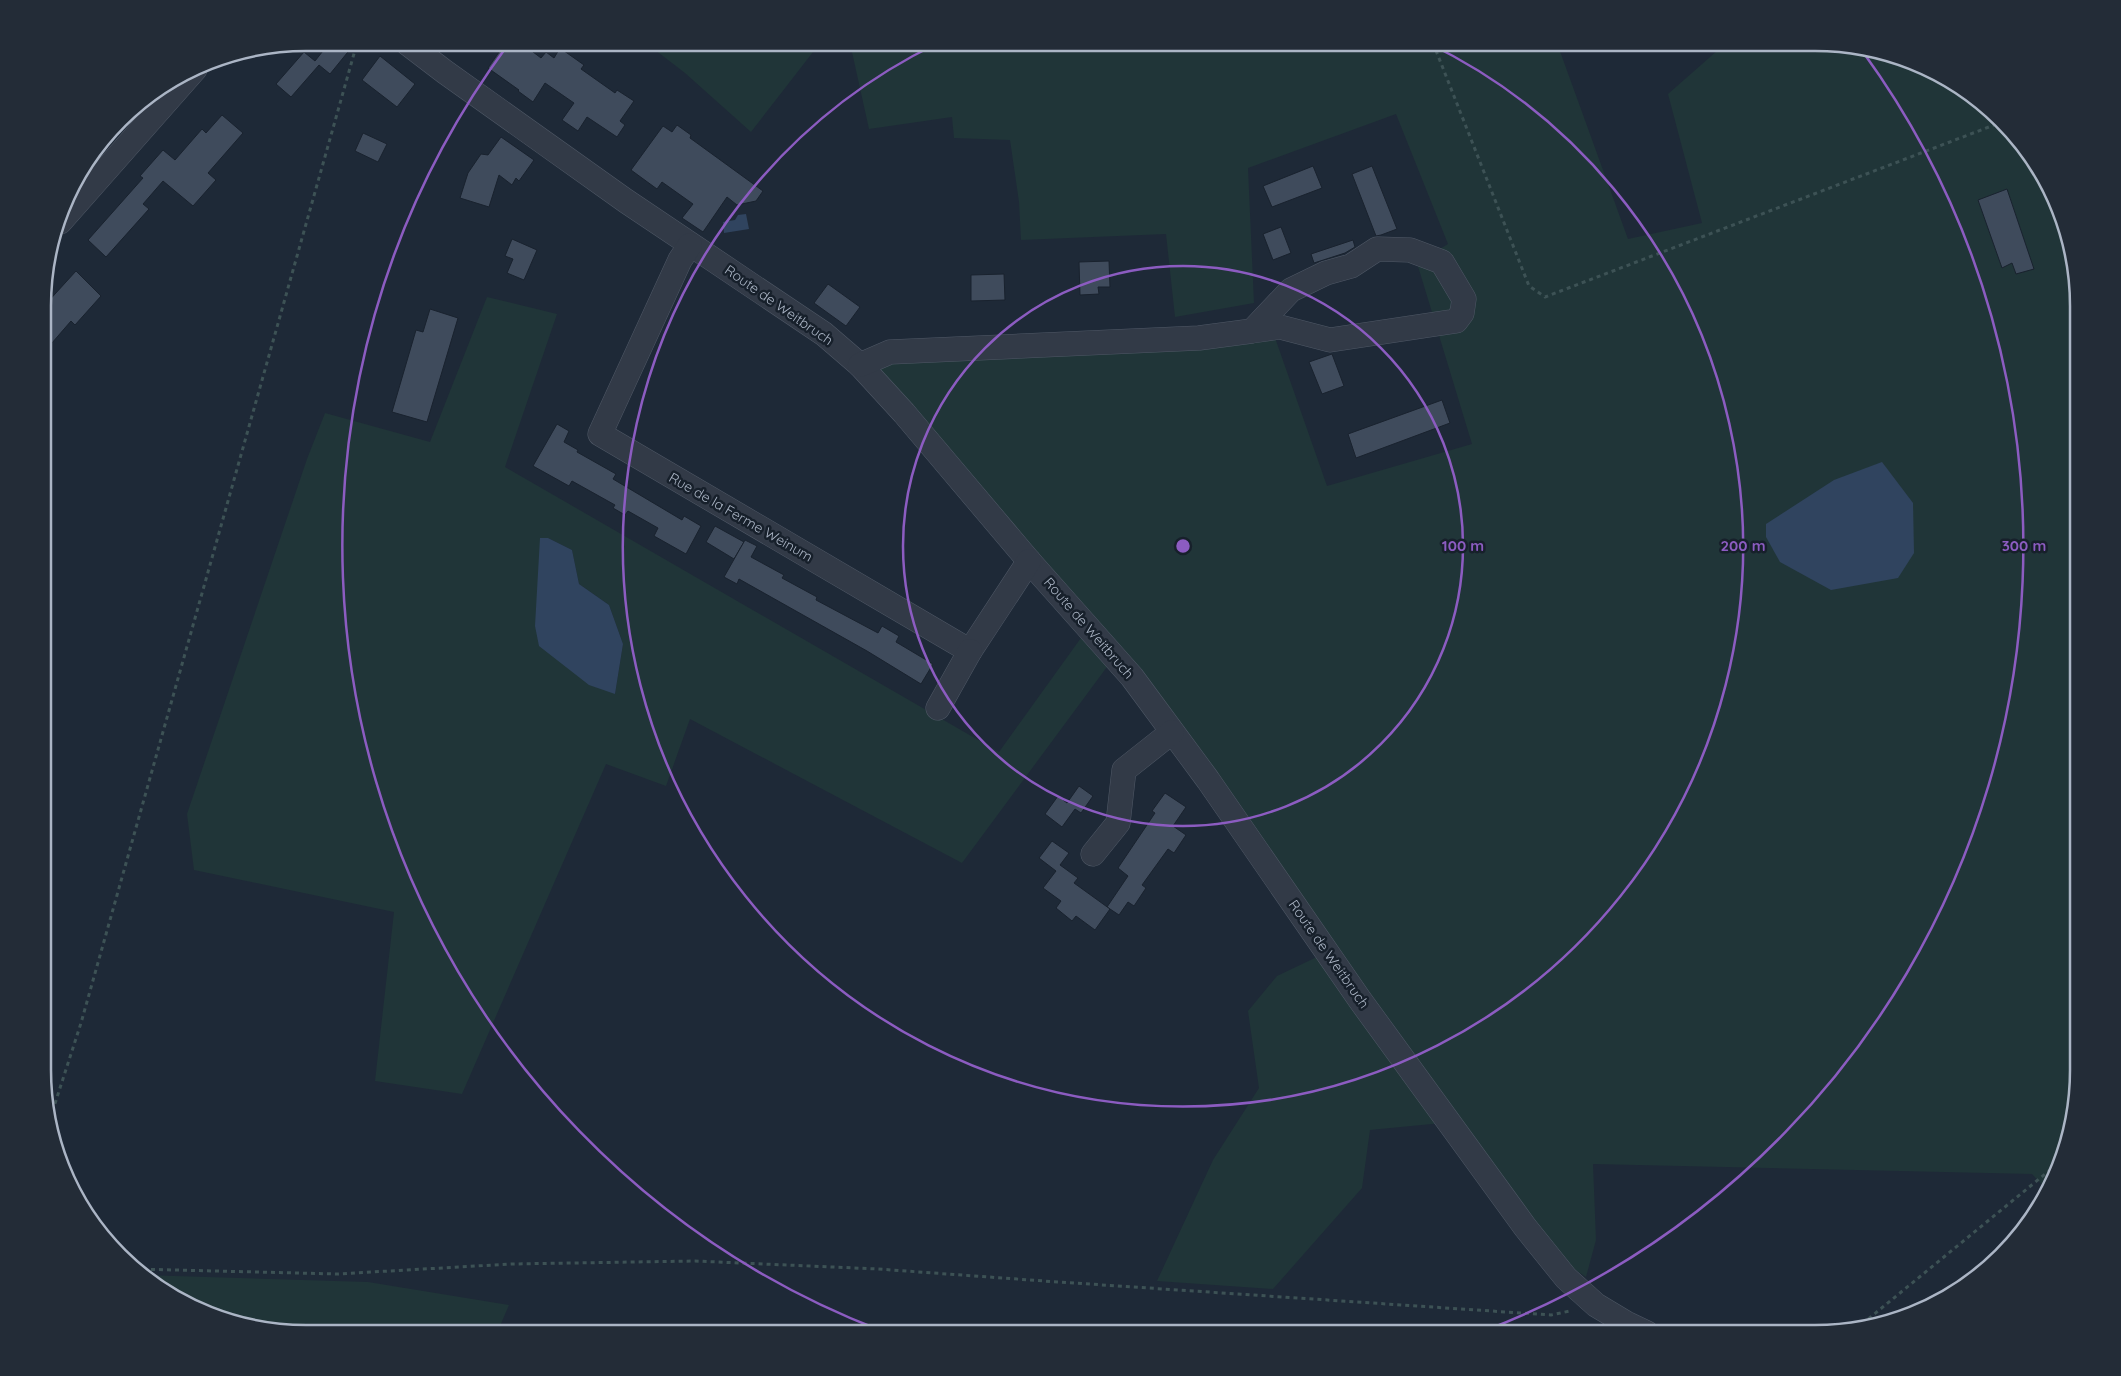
<svg xmlns="http://www.w3.org/2000/svg" width="2121" height="1376" font-family="Quicksand,sans-serif">
<rect width="100%" height="100%" fill="#1e2937"/>
<!-- green -->
<g fill="#203538" fill-rule="evenodd">
<polygon points="646,43 820,43 751,132 685,73"/>
<path d="M850 43H1557L1628 239 1702 223 1668 94 1726 43H1815L1899 56 1962 87 2013 132 2043 174 2069 237 2078 289V1087L2065 1154 2047 1190 2032 1174 1593 1164 1596 1240 1586 1277 1559 1259 1121 648 962 863 690 719 666 786 606 764 462 1094 375 1081 394 912 194 870 187 814 307 459 325 413 430 442 487 297 557 314 505 467 999 752 1091 624 875 368 903 359 1273 332 1327 486 1472 444 1417 263 1448 244 1396 114 1248 168 1254 303 1175 317 1166 234 1021 240 1019 202 1010 140 954 138 952 117 869 129ZM548 538 572 550 579 584 609 605 623 644 615 694Z"/>
<polygon points="1321,955 1442,1123 1370,1130 1362,1188 1273,1289 1157,1281 1213,1160 1259,1088 1248,1011 1277,976"/>
<polygon points="142,1275 368,1282 509,1305 497,1333 306,1333 222,1320 159,1289"/>
</g>
<!-- water -->
<g fill="#30445f">
<polygon points="746,214 749,229 724,233 723,222 735,220 738,215"/>
<polygon points="1882,462 1913,503 1914,553 1898,578 1831,590 1780,562 1766,537 1766,524 1834,480"/>
<polygon points="540,538 548,538 572,550 579,584 609,605 623,644 615,694 589,685 539,646 535,626"/>
</g>
<!-- building -->
<g fill="#3f4b5c" stroke="#19222e">
<polygon points="330,42 356,42 330,74 319,65 291,97 276,84 304,52 315,61"/>
<polygon points="506,42 520,42 541,58 546,52 554,58 560,48 584,65 581,69 615,93 617,90 634,101 620,121 625,125 617,137 587,117 578,131 562,120 574,103 545,83 533,102 518,91 519,90 488,68"/>
<polygon points="380,56 415,84 397,107 362,80"/>
<polygon points="222,115 243,133 208,173 216,180 193,206 163,181 143,204 149,209 106,257 88,240 143,178 140,176 163,150 175,160 202,129 206,133"/>
<polygon points="677,125 691,135 690,138 763,191 756,201 737,205 727,197 703,232 682,218 693,204 662,182 657,189 631,170 663,126 672,132"/>
<polygon points="363,133 387,144 378,162 355,151"/>
<polygon points="501,137 534,160 519,181 516,178 512,185 499,175 489,207 460,198 468,173 481,154 488,155"/>
<polygon points="1313,166 1322,188 1272,207 1263,186"/>
<polygon points="1372,166 1397,229 1381,235 1376,236 1352,174"/>
<polygon points="2007,189 2034,269 2016,274 2012,263 2002,268 1978,200"/>
<polygon points="1281,227 1291,253 1273,260 1263,234"/>
<polygon points="512,239 537,250 524,280 507,273 513,259 505,256"/>
<polygon points="1353,240 1355,247 1345,253 1314,263 1311,254"/>
<polygon points="1109,261 1110,287 1098,287 1099,294 1080,295 1079,262"/>
<polygon points="76,271 101,296 75,325 71,321 45,351 45,305"/>
<polygon points="1004,274 1005,300 971,301 971,275"/>
<polygon points="828,284 860,307 846,326 814,303"/>
<polygon points="430,309 458,318 427,422 392,412 416,330 423,332"/>
<polygon points="1332,354 1344,386 1322,394 1309,362"/>
<polygon points="1442,400 1450,423 1356,458 1348,434"/>
<polygon points="557,424 569,431 564,442 578,450 577,452 616,474 613,479 682,520 684,516 701,526 686,554 654,536 658,528 628,511 625,515 613,508 615,505 572,481 569,486 533,466"/>
<polygon points="715,526 744,542 734,559 706,542"/>
<polygon points="745,540 757,546 751,557 784,575 782,578 817,597 816,600 878,633 882,626 899,636 896,642 933,664 921,684 867,651 739,579 737,584 724,577"/>
<polygon points="1079,786 1093,796 1081,813 1075,809 1062,827 1045,814 1058,796 1067,803"/>
<polygon points="1165,793 1186,807 1173,826 1186,835 1174,853 1168,849 1142,885 1146,888 1134,906 1128,902 1119,915 1107,907 1128,876 1118,868 1155,813 1152,811"/>
<polygon points="1052,841 1069,853 1060,865 1078,878 1074,883 1110,909 1095,930 1076,916 1072,921 1056,908 1061,901 1043,888 1056,871 1039,858"/>
</g>
<g fill="none" stroke-linecap="round" stroke-linejoin="round">
<!-- minor casing -->
<g stroke="#4f5866" stroke-width="25">
<g id="minor">
<polyline points="407,43 445,72 626,201 824,334 860,365 904,413 1029,561 1132,677 1208,780 1360,1000 1525,1227 1566,1278 1596,1305 1626,1323 1647,1333"/>
<polyline points="60,222 195,69"/>
<polyline points="690,245 680,260 600,434 970,651 1029,561"/>
<polyline points="860,365 890,352 1199,338 1252,331 1291,290 1326,273 1351,266 1377,249 1410,250 1442,262 1464,299 1462,313 1456,321 1330,340 1280,327 1252,331"/>
<polyline points="938,708 970,651"/>
<polyline points="1093,854 1118,823 1124,770 1172,732"/>
</g>
</g>
<!-- path -->
<g stroke="#3d5255" stroke-width="3" stroke-dasharray="4 4" stroke-linecap="butt">
<polyline points="1433,43 1529,286 1545,297 2002,122"/>
<polyline points="50,1119 81,1023 357,43"/>
<polyline points="135,1269 337,1274 511,1264 695,1261 878,1269 1044,1281 1551,1315 1570,1311"/>
<polyline points="1856,1329 2061,1161"/>
</g>
<!-- minor -->
<use href="#minor" stroke="#323a47" stroke-width="24"/>
</g>
<!-- distance rings -->
<g fill="none" stroke="#8c5cc1" stroke-width="2.5">
<circle cx="1183" cy="546" r="280"/>
<path d="M1428 43A560 560 0 1 1 938 43"/>
<path d="M882 1331A841 841 0 0 1 507 46M1863 52A841 841 0 0 1 1484 1331"/>
</g>
<g text-anchor="middle" stroke-width="5" stroke-linejoin="round" paint-order="stroke">
<!-- street labels -->
<g font-size="14" fill="#abb5c5" stroke="#17202b">
<text transform="translate(779 305) rotate(35)" y="5">Route de Weitbruch</text>
<text transform="translate(741 517) rotate(30)" y="5">Rue de la Ferme Weinum</text>
<text transform="translate(1089 628) rotate(49)" y="5">Route de Weitbruch</text>
<text transform="translate(1329 954) rotate(55)" y="5">Route de Weitbruch</text>
</g>
</g>
<!-- crop -->
<path d="M0 0H2121V1376H0ZM306 51H1815A255 255 0 0 1 2070 306V1070A255 255 0 0 1 1815 1325H306A255 255 0 0 1 51 1070V306A255 255 0 0 1 306 51Z" fill="#232c37" fill-rule="evenodd"/>
<path fill="none" stroke="#abb5c5" stroke-width="2.5" d="M306 51H1815A255 255 0 0 1 2070 306V1070A255 255 0 0 1 1815 1325H306A255 255 0 0 1 51 1070V306A255 255 0 0 1 306 51Z"/>
<circle cx="1183" cy="546" r="8" fill="#8c5cc1" stroke="#17202b" stroke-width="2.5"/>
<g font-size="15" text-anchor="middle" font-weight="bold" fill="#8c5cc1" stroke="#17202b" stroke-width="5" stroke-linejoin="round" paint-order="stroke">
<text x="1463" y="551">100 m</text>
<text x="1743" y="551">200 m</text>
<text x="2024" y="551">300 m</text>
</g>
</svg>
